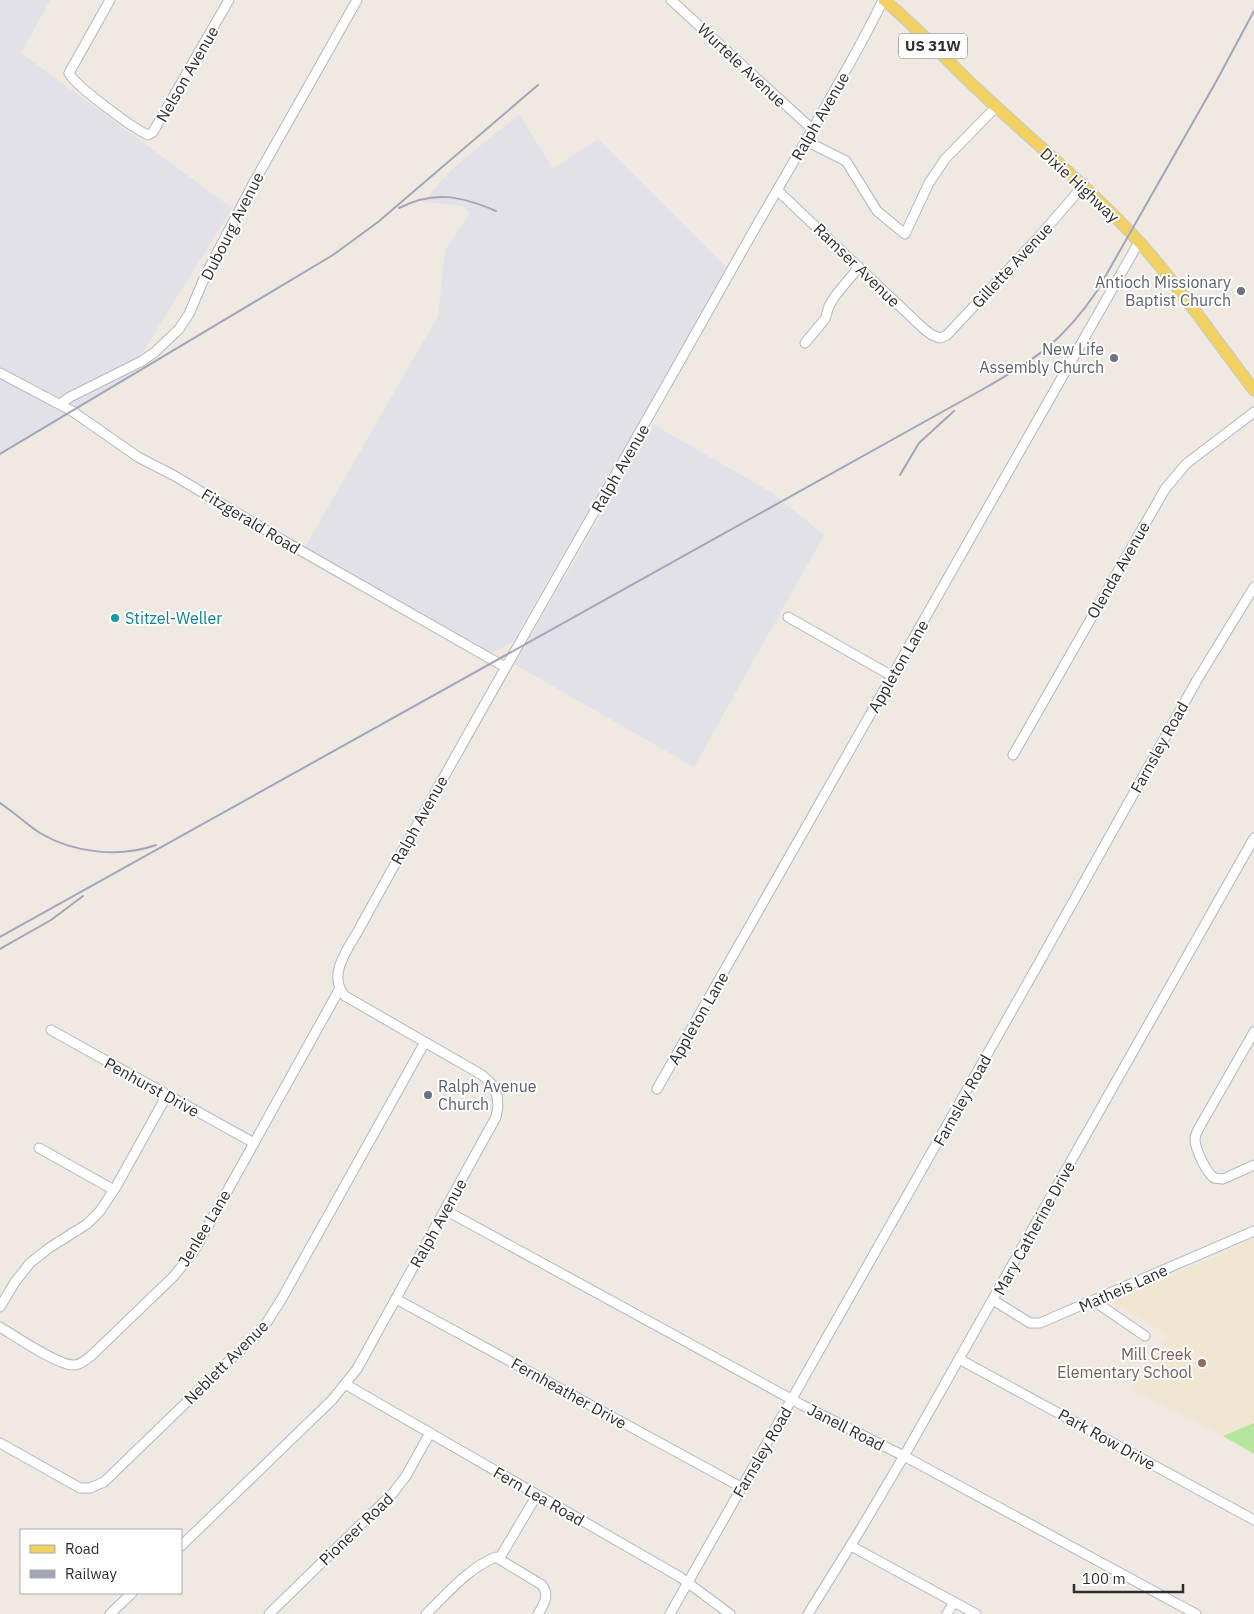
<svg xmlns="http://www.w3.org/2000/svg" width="1254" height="1614" font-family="'IBM Plex Sans',sans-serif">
<rect width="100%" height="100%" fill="#efe9e1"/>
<!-- industrial -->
<g fill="#e3e1e8">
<polygon points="0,0 50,0 21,53 232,208 127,378 0,454"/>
<polygon points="519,114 553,169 598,139 728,269 513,641 491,654 304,549 438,316 445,250 470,213 464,207 457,205 423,202 451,170"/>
<polygon points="654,425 771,492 824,535 694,767 514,664"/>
</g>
<!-- education -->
<polygon fill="#f0e6d1" points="1254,1238 1254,1423 1223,1436 1132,1390 1168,1336 1113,1302"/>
<!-- green -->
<polygon fill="#b6e59e" points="1254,1423 1254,1454 1223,1436"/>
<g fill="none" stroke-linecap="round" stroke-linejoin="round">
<!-- minor casing -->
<g stroke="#b4b7c1" stroke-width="11">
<g id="minor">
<path d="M110 0 69 73C74 85 134 129 148 135L153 132 229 0"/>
<polyline points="671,0 812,129"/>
<polyline points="806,141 846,161 877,211 905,234 929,183 945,159 996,107"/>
<polyline points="777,190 924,329 932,335 940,338 947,335 1037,239 1083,186"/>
<polyline points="805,343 825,319 829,306 835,296 859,267"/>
<polyline points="0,373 72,411 138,457 173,475 291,545 505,667"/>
<polyline points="60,404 70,397 142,361 155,352 179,329 189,314 206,274 253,184 357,0"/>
<polyline points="788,617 892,676"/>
<polyline points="1013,755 1165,489 1186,464 1254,412"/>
<polyline points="51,1030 254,1143"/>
<path d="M1254 1032 1199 1128C1197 1132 1195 1135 1195 1139 1195 1149 1206 1172 1214 1178L1223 1179 1254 1165"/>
<polyline points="657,1089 1139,242"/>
<polyline points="39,1148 114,1190"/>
<polyline points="445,1210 802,1405 904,1456 1196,1614"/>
<polyline points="396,1299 741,1487"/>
<polyline points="993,1300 1030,1323 1040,1323 1254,1231"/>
<polyline points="1094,1301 1145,1336"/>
<polyline points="0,1307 15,1282 30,1263 49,1248 87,1224 100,1211 117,1185 167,1095"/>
<path d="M0 1327C15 1336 60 1367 75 1365 82 1364 87 1359 92 1355L174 1276 194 1251 339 990"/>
<polyline points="959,1359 1254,1520"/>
<polyline points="345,1384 680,1577 730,1614"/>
<polyline points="0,1443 80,1488 90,1488 104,1482 254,1337 267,1322 281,1300 425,1042"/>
<path d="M181 1546 332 1400 357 1369 496 1117 498 1106 497 1096 491 1083 482 1075 345 996C327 976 347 950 358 931 479 711 605 495 728 276 762 215 798 155 832 95 850 63 868 32 883 0"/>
<polyline points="851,1546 976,1614"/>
<path d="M499 1559 542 1585C550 1595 544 1604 538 1614"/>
<polyline points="499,1559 537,1495"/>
<polyline points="110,1614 132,1593"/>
<polyline points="269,1614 393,1493 406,1476 430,1433"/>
<path d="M426 1614C447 1594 468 1568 496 1557L499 1559"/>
<polyline points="670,1614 1040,961 1197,680 1254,587"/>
<polyline points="808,1614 862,1527 904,1456 1254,838"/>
<polyline points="947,1614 954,1602"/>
</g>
</g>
<!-- major casing -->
<g stroke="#c9c9c9" stroke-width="13">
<path id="major" d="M884 0C917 27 946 60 977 89 1028 137 1082 181 1130 232 1176 281 1213 337 1254 390"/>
</g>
<!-- minor -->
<use href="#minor" stroke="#fff" stroke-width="9"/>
<!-- major -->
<use href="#major" stroke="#f2d163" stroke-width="11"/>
<!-- rail -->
<g stroke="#a3a6b8" stroke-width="2">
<path d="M399 208C434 190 461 196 496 211"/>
<polyline points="0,454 333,255 378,222 538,85"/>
<polyline points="900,475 919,443 954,411"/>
<path d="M0 803C14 812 26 824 40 833 73 853 120 858 156 845"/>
<path d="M0 937 985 388C1036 359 1063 341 1097 291L1217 80 1254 11"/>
<polyline points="0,949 51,920 83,896"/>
</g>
</g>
<!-- markers -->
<g fill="#6b7280" stroke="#fff" stroke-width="2">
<circle cx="1241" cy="291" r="5"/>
<circle cx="1114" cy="358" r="5"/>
<circle cx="428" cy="1095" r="5"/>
</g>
<circle fill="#0f9aa8" stroke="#fff" stroke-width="2" cx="115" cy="618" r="5"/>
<circle fill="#8d6e63" stroke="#fff" stroke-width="2" cx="1202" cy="1363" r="5"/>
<g text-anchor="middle" stroke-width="4" stroke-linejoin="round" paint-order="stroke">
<!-- shield labels -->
<rect fill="#fff" stroke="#6d6d6d" stroke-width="1" x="899" y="33.5" width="68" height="25" rx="4"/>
<g font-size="15" font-weight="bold" fill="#2e2e2e">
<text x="933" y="51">US 31W</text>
</g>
<!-- street labels -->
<g font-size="16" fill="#2e2e2e" stroke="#fff">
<text transform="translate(742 65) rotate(43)" y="6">Wurtele Avenue</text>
<text transform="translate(187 74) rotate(-60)" y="6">Nelson Avenue</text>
<text transform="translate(820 116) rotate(-60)" y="6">Ralph Avenue</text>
<text transform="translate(1080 185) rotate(43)" y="6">Dixie Highway</text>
<text transform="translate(232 226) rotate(-63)" y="6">Dubourg Avenue</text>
<text transform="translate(857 265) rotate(44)" y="6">Ramser Avenue</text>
<text transform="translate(1012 265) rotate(-47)" y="6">Gillette Avenue</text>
<text transform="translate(620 468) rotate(-60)" y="6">Ralph Avenue</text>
<text transform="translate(251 521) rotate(31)" y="6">Fitzgerald Road</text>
<text transform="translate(1118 570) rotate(-60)" y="6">Olenda Avenue</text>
<text transform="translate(898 666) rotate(-60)" y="6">Appleton Lane</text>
<text transform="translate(1159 747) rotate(-61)" y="6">Farnsley Road</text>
<text transform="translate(419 820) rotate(-61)" y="6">Ralph Avenue</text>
<text transform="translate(698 1018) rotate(-60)" y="6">Appleton Lane</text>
<text transform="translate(152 1087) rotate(29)" y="6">Penhurst Drive</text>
<text transform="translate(962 1100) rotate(-61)" y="6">Farnsley Road</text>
<text transform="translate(438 1223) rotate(-61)" y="6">Ralph Avenue</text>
<text transform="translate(204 1228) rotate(-59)" y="6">Jenlee Lane</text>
<text transform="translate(1034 1228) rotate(-61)" y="6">Mary Catherine Drive</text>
<text transform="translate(1123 1288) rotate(-24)" y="6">Matheis Lane</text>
<text transform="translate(226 1362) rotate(-45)" y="6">Neblett Avenue</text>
<text transform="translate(569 1393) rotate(29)" y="6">Fernheather Drive</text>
<text transform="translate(846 1427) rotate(27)" y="6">Janell Road</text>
<text transform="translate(1107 1439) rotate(29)" y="6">Park Row Drive</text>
<text transform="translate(762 1452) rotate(-60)" y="6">Farnsley Road</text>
<text transform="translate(539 1496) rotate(30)" y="6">Fern Lea Road</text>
<text transform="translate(356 1529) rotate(-44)" y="6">Pioneer Road</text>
</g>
<!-- worship labels -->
<g font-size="16" fill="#5b616d" stroke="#fff" text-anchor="end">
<text x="1231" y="288">Antioch Missionary<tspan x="1231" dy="18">Baptist Church</tspan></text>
<text x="1104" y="355">New Life<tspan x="1104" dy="18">Assembly Church</tspan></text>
<text x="438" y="1092" text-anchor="start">Ralph Avenue<tspan x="438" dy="18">Church</tspan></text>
</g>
<!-- culture labels -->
<g font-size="16" fill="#0d838f" stroke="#fff" text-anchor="start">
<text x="125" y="624">Stitzel-Weller</text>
</g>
<!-- education labels -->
<g font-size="16" fill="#785e54" stroke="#fff" text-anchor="end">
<text x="1192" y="1360">Mill Creek<tspan x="1192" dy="18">Elementary School</tspan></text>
</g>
</g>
<!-- legend -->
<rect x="20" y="1529" width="162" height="65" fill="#ffffff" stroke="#ababab"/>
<rect x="30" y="1545" width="25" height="8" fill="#f2d163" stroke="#ababab"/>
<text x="65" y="1554" font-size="15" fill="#2e2e2e">Road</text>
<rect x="30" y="1570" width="25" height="8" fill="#a3a6b8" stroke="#ababab"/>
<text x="65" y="1579" font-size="15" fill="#2e2e2e">Railway</text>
<!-- scale -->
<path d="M1074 1584v8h109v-8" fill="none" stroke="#2e2e2e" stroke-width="2.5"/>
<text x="1082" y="1584" font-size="15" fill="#2e2e2e" stroke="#ffffff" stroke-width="4" paint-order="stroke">100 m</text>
</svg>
